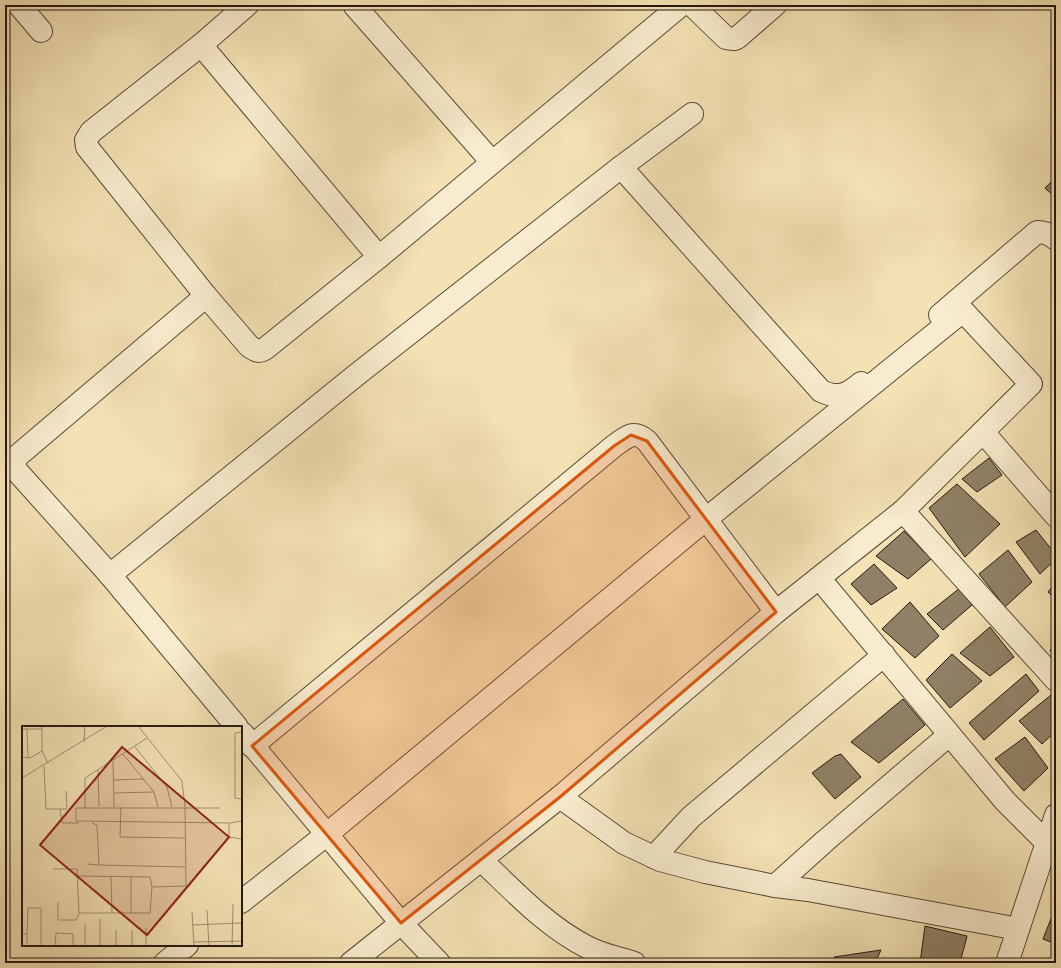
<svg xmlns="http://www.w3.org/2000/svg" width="1061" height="968" font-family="Cardo,serif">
<rect width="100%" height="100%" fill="#f4e2b4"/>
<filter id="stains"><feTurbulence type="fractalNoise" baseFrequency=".005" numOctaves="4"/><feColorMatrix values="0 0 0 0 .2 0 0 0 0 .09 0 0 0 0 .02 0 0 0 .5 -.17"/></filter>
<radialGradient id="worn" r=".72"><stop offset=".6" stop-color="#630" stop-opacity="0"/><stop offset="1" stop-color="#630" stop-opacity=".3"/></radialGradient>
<!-- building -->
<g fill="#908166" stroke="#241812">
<polygon points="1056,177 1056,198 1045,188"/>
<polygon points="989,458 1002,475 977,492 962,479"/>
<polygon points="957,484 1000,524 965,557 929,508"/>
<polygon points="1036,530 1056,555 1056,559 1040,574 1016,542"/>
<polygon points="904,531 931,559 908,579 876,556"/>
<polygon points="1008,550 1032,582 1005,607 979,574"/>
<polygon points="874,564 897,588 871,605 851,584"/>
<polygon points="1056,582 1056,600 1048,592"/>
<polygon points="960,588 972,605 943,630 927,614"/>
<polygon points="910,602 939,636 915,658 882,629"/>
<polygon points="990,627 1014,657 990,676 960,653"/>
<polygon points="1056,644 1056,658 1050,650"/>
<polygon points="952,654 982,681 950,708 926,680"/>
<polygon points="1026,674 1039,691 984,740 969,723"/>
<polygon points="1051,695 1056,702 1056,731 1042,744 1019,721"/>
<polygon points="903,699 925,725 879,763 851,742"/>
<polygon points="1025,737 1048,768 1024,791 995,759"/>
<polygon points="841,754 861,777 835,799 812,773 835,756"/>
<polygon points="1056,906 1056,944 1043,939"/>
<polygon points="925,926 967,936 960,963 920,963"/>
<polygon points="881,950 875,963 834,963 834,957"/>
<polygon points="883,958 899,963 882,963"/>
<polygon points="1042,958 1056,962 1056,963 1042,963"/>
</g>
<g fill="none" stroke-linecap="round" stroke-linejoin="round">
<!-- minor casing -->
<g stroke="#584a3a" stroke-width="24">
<g id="minor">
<polyline points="19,5 41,31"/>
<polyline points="354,5 492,162"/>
<polyline points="692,5 726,38 734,39 737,38 775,5"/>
<polyline points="201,45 379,257"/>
<path d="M692 114 621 167 821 391C838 399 847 395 861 383"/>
<polyline points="206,296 87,147 86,140 91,132 201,45 247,5"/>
<path d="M940 315 1037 232C1044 232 1050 234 1056 239"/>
<polyline points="983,432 1056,516"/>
<polyline points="903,511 1056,680"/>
<polyline points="110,575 355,376 621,167"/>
<polyline points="819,578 1005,801 1047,843"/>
<path d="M237 727 110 575 15 469V458L206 296 249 346C256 351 259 353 266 348L379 257 681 5"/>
<polyline points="243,734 401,923 439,963"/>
<path d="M252 746 614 446C627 437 633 429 647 441L776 612"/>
<polyline points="560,797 624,843 660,860 705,872 775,886 808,890 1018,929"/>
<polyline points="654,857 691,817 884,655"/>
<path d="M481 860C514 891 546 926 587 947 602 955 619 958 634 963"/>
<polyline points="775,886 825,841 949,735"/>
<polyline points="241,902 326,835 706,519 963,311 1031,384 903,511 776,612 560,797 351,963"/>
<polyline points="165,963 187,945"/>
<polyline points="1007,963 1056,815"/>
</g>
</g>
<!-- minor -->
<use href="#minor" stroke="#f8ecce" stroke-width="22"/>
</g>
<!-- marked area -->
<path fill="#de560c" fill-opacity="0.2" stroke="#de560c" stroke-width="3" stroke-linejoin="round" d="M631 435 647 441 776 612 560 797 401 923 252 746 614 446Z"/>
<!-- overview -->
<g transform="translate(22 726)">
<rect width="220" height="220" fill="#f4e2b4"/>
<path fill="none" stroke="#a19173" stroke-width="1" d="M20 0V25L26 37M0 3H20M5 3 6 32M220 6 213 7V72L220 73M62 16 63 0M113 21 145 61 150 81M101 28 132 66 136 81M0 31 8 32 20 25M91 35 92 81M22 40 24 83H45L44 65M76 44 77 80M0 52 85 0M92 54 122 53M92 67 132 66M99 81 98 111 163 112M63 82V52L125 12M198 82H54V95L207 97 220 95M38 83 40 97H57M207 97V111L220 113M65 138 77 139 75 99 70 97M77 139 163 141M31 143H55L57 187H128L130 161M56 150 128 151 130 161 164 160 163 81 160 55 116 0M89 150 90 187M109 150V187M36 176V194H54L57 187M185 184 187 220M170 186 172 220M78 193V220M63 198V220M171 199 220 197M94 204V220M110 204V220M0 207 5 208V220M5 208 6 182H19V220M172 216 220 215M33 220 34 207 51 208V220M124 220V202M210 220 211 178"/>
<path fill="#8f2418" fill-opacity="0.15" stroke="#8f2418" stroke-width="2" d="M100 21 207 111 125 209 18 119Z"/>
<rect width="220" height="220" fill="none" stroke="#241812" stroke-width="2"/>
</g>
<!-- margin -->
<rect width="1061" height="968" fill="none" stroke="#f4e2b4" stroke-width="20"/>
<rect x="6" y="6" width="1049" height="956" fill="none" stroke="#241812" stroke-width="2"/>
<rect x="10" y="10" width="1041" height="948" fill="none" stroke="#241812"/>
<rect width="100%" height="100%" filter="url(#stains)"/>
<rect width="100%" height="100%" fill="url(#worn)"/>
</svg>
